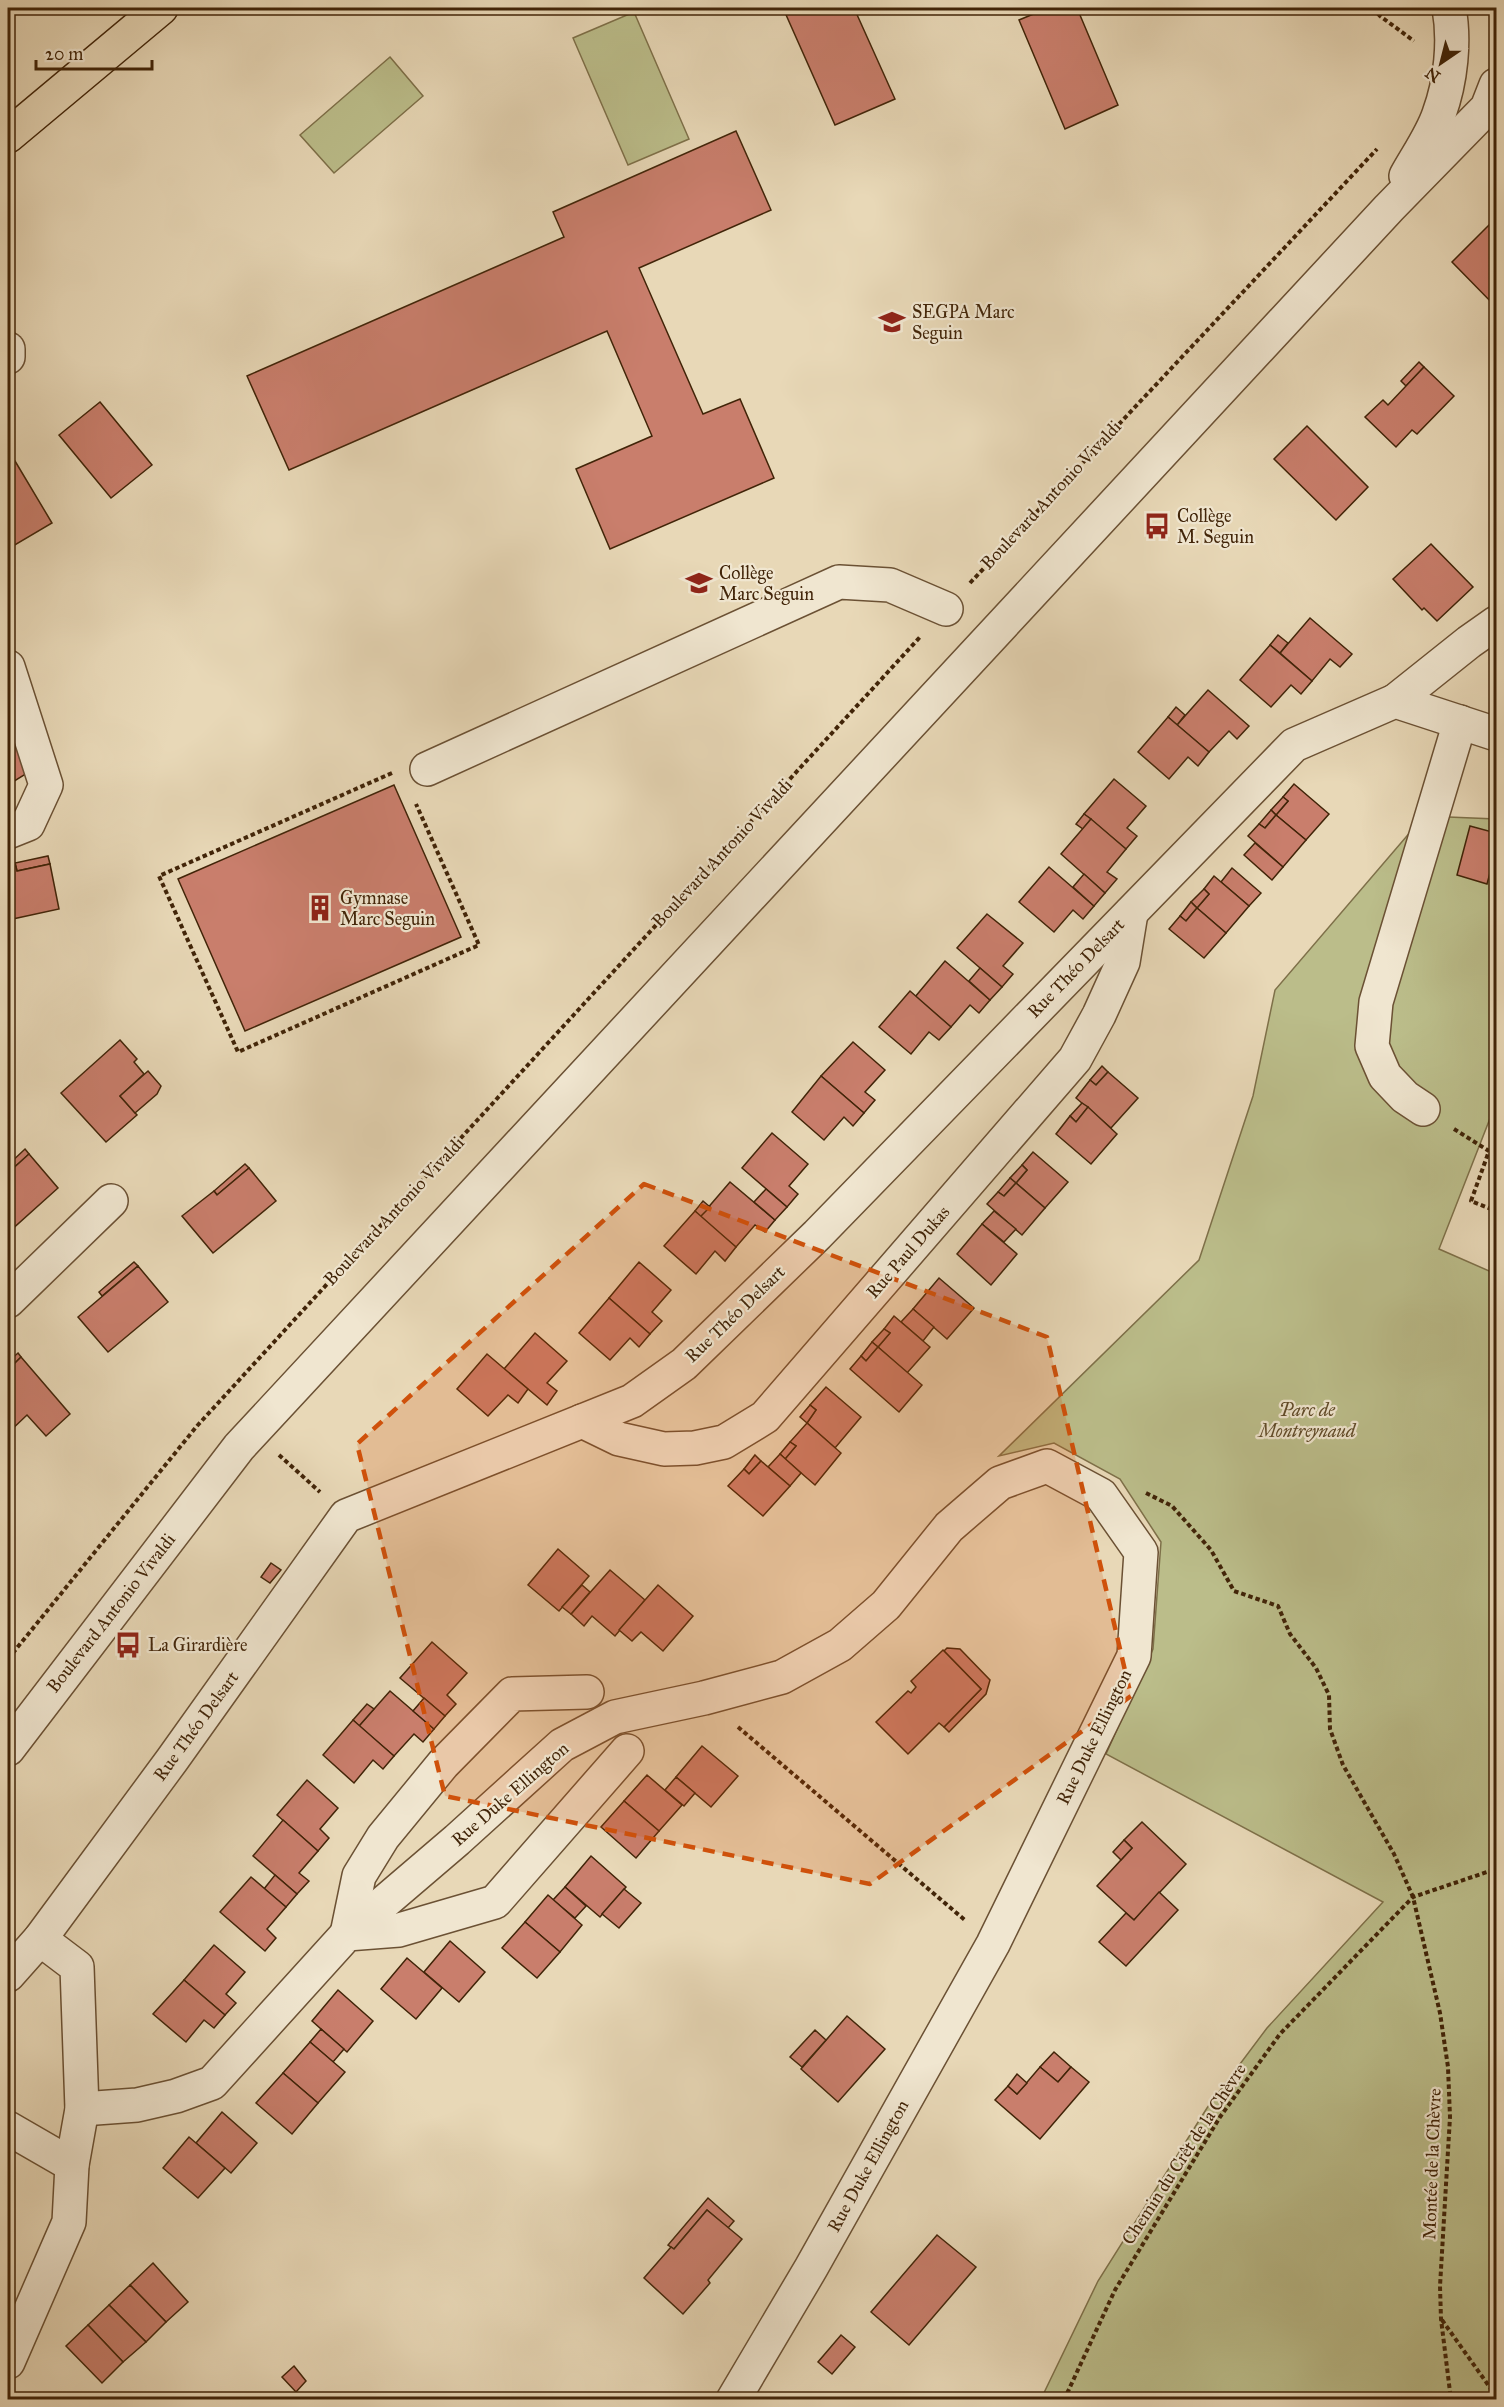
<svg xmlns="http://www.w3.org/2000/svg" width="1504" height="2407" font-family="'IM FELL Great Primer',serif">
<rect width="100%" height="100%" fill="#e8d8b7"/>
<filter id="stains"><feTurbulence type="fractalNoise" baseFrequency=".00333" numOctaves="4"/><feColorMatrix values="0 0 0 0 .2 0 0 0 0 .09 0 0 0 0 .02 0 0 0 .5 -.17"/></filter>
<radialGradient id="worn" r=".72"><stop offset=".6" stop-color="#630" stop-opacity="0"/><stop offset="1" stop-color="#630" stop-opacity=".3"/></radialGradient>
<!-- green -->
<g fill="#bbbd8a" stroke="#7e7049" stroke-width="1.5">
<polygon points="634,12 689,139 628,165 573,38"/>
<polygon points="390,57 423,96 334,173 300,135"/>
<polygon points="1424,816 1496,819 1496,1103 1439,1249 1496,1274 1496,2399 1041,2399 1098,2281 1207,2108 1267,2028 1383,1902 1106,1754 1153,1649 1161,1542 1120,1479 1054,1443 999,1456 1199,1260 1253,1096 1275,990"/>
</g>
<!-- building -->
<g fill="#c97e6c" stroke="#412408" stroke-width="1.5">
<polygon points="783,8 854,8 895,99 835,125"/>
<polygon points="1048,8 1077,8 1118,105 1065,129 1019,20"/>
<polygon points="736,131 771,210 639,268 703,414 740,399 774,478 610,549 576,469 652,436 607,331 289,470 247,376 564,237 553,212"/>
<polygon points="1489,225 1496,232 1496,307 1452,262"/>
<polygon points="1419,362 1424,367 1406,386 1401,381"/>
<polygon points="1424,367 1454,396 1417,434 1412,430 1396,447 1365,417 1383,400 1388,405"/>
<polygon points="100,402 152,465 111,498 59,435"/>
<polygon points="1307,426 1368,487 1336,520 1274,459"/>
<polygon points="15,461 52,523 8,549 8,466"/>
<polygon points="1431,544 1473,587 1437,621 1424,608 1422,610 1393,579"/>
<polygon points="1310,618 1352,654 1340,667 1330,659 1312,681 1280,653"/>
<polygon points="1278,635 1288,643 1280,653 1270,645"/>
<polygon points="1270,645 1312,681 1301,694 1291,685 1271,707 1240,680"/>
<polygon points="1208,690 1249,726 1237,739 1229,731 1209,752 1177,725"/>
<polygon points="1176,707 1185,715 1177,725 1168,717"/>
<polygon points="1168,717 1209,752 1198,766 1188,757 1169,779 1138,752"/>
<polygon points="20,738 29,772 8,785 8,745"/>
<polygon points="1114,779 1146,806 1127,828 1137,836 1126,849 1084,814"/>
<polygon points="1294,784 1329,814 1306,840 1276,815 1288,801 1283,797"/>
<polygon points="394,785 461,937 245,1031 178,879"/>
<polygon points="1283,797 1288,801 1276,815 1271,810"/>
<polygon points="1271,810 1276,815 1265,828 1259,824"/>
<polygon points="1084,814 1091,819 1083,829 1076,824"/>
<polygon points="1276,815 1306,840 1283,867 1248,836 1259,824 1265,828"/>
<polygon points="1091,819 1126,849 1107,872 1117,879 1105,893 1061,854"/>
<polygon points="1470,826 1496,833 1496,870 1491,869 1487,884 1457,875"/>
<polygon points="1255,843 1283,867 1272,880 1244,855"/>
<polygon points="48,856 50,864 17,871 15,863"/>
<polygon points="15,863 17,871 50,864 59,909 8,920 8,864"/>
<polygon points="1049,867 1094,906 1083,919 1073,910 1054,932 1019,902"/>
<polygon points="1232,868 1261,893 1249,906 1221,882"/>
<polygon points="1084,874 1105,893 1094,906 1073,887"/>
<polygon points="1214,876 1249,906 1226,933 1197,908 1209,894 1204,889"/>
<polygon points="1204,889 1209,894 1197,908 1191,902"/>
<polygon points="1191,902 1197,908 1186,921 1180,916"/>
<polygon points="1197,908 1226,933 1204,958 1169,929 1180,916 1186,921"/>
<polygon points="987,914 1023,943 1003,966 1013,974 1002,987 957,948"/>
<polygon points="945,961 990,1000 979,1013 970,1005 951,1027 915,997"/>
<polygon points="980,968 1002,987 990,1000 969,981"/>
<polygon points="910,991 951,1027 939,1040 929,1032 911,1054 879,1027"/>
<polygon points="120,1040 137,1059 134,1062 144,1074 120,1096 137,1115 106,1142 61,1093"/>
<polygon points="853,1042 885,1070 865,1092 875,1100 864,1113 821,1076"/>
<polygon points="1102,1066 1108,1072 1096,1085 1090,1080"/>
<polygon points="148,1071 161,1086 157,1094 135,1113 120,1096"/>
<polygon points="1108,1072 1138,1098 1111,1128 1076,1098 1090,1080 1096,1085"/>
<polygon points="821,1076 864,1113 853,1126 844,1117 824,1140 792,1112"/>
<polygon points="1082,1103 1088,1107 1076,1122 1070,1116"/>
<polygon points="1088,1107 1117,1134 1091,1164 1056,1134 1070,1116 1076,1122"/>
<polygon points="772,1133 808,1164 789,1186 798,1194 787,1207 742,1168"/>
<polygon points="25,1149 29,1154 8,1173 8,1165"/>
<polygon points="1033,1152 1068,1182 1045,1208 1016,1183 1027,1170 1022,1165"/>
<polygon points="29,1154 58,1188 10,1231 8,1228 8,1173"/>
<polygon points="245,1164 249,1168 217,1195 214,1191"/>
<polygon points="1022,1165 1027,1170 1016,1183 1010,1178"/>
<polygon points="249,1168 276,1201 213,1253 182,1216 214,1191 217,1195"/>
<polygon points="1010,1178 1016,1183 1004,1196 998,1192"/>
<polygon points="730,1182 775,1220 765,1232 755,1225 736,1247 700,1217"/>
<polygon points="1016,1183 1045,1208 1022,1235 987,1204 998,1192 1004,1196"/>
<polygon points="766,1189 787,1207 775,1220 754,1202"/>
<polygon points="703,1201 710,1207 700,1217 695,1211"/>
<polygon points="695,1211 736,1247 725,1261 715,1251 696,1274 664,1246"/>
<polygon points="994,1211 1016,1229 1004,1242 982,1224"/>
<polygon points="982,1224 1017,1254 991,1285 957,1254"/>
<polygon points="134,1262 138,1266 102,1296 99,1292"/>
<polygon points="639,1262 671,1290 652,1312 662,1321 650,1334 609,1298"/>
<polygon points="138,1266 168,1302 108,1352 78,1317"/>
<polygon points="939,1278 974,1308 947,1339 913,1309"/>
<polygon points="609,1298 650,1334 639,1347 630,1338 610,1360 579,1333"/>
<polygon points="913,1309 934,1327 923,1341 901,1322"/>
<polygon points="894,1316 930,1347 907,1373 878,1347 890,1333 884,1329"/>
<polygon points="884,1329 890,1333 878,1347 872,1342"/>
<polygon points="535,1333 567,1361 547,1383 557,1391 547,1405 504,1369"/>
<polygon points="872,1342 878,1347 866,1361 861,1356"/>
<polygon points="878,1347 922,1385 899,1412 850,1369 861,1356 866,1361"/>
<polygon points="18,1353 21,1357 8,1370 8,1362"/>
<polygon points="487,1354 528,1389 518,1403 508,1395 488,1416 457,1389"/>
<polygon points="21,1357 70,1414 46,1436 27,1415 8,1433 8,1370"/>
<polygon points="826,1387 861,1417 835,1448 807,1423 816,1410 810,1405"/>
<polygon points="810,1405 816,1410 807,1423 800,1417"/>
<polygon points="807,1423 841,1453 815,1485 785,1459 796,1446 790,1442"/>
<polygon points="790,1442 796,1446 785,1459 780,1454"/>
<polygon points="780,1454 801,1473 790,1486 768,1467"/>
<polygon points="755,1455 761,1461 749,1474 744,1469"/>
<polygon points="761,1461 790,1486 763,1516 728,1486 744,1469 749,1474"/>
<polygon points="558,1549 589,1576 559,1611 528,1585"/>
<polygon points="271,1563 281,1570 270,1583 261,1577"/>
<polygon points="610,1570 645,1600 615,1636 592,1616 584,1626 571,1614"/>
<polygon points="582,1585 590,1592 571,1614 562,1607"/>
<polygon points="658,1585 693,1616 663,1651 641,1632 632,1641 619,1630"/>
<polygon points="432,1642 467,1673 447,1695 456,1704 445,1716 400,1678"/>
<polygon points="947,1648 960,1649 990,1680 986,1694 949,1732 944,1727 981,1689 944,1651"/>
<polygon points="943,1650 981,1689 944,1727 939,1723 908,1754 876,1722 908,1691 911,1693 916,1687 911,1681"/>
<polygon points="390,1691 434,1729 423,1742 414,1734 394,1756 359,1726"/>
<polygon points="424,1698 445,1716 434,1729 413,1711"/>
<polygon points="367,1704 374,1709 359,1726 353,1720"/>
<polygon points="353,1720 394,1756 383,1769 373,1760 354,1783 323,1755"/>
<polygon points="702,1746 738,1776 711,1807 676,1777"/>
<polygon points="647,1775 682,1805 659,1831 624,1801"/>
<polygon points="676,1777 695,1793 684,1806 665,1790"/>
<polygon points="307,1780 338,1808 320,1829 329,1838 318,1851 277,1815"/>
<polygon points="624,1801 659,1831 636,1858 601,1827"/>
<polygon points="283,1820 318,1851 299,1873 309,1881 297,1894 253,1856"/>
<polygon points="1142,1822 1186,1864 1134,1920 1097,1886 1132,1848 1124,1840"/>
<polygon points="1124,1840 1132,1848 1121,1860 1113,1852"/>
<polygon points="591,1856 626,1887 600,1917 565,1887"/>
<polygon points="275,1875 297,1894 286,1907 264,1889"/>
<polygon points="251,1877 286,1907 267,1929 276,1938 265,1951 220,1912"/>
<polygon points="565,1887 586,1906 575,1918 553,1900"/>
<polygon points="624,1889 641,1903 619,1928 602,1914"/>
<polygon points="1159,1892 1178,1910 1126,1966 1099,1942 1126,1913 1134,1920"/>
<polygon points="548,1895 582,1925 560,1952 525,1922"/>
<polygon points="525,1922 560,1952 537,1978 502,1948"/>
<polygon points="450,1941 485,1972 459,2002 424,1972"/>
<polygon points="214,1945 245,1972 226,1994 236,2003 225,2015 184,1980"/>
<polygon points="407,1958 442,1988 416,2019 381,1989"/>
<polygon points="184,1980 225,2015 214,2028 204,2020 186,2042 153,2014"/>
<polygon points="338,1990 373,2021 347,2052 312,2021"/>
<polygon points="847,2016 885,2049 838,2102 801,2069"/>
<polygon points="321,2029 344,2049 333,2062 310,2042"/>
<polygon points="815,2030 826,2040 802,2067 790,2057"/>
<polygon points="310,2042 345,2072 318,2103 283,2073"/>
<polygon points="1054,2052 1071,2067 1058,2082 1040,2067"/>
<polygon points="1040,2067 1058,2082 1071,2067 1089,2082 1040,2139 995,2100 1008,2086 1017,2094"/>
<polygon points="283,2073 318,2103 292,2134 256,2103"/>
<polygon points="1017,2074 1027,2083 1017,2094 1008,2086"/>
<polygon points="222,2112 257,2143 231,2173 196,2143"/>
<polygon points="189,2137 225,2168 198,2198 163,2168"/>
<polygon points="708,2198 734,2221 728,2228 707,2210 674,2249 668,2245"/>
<polygon points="707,2210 742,2239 708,2280 710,2283 683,2314 644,2278 671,2247 674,2249"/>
<polygon points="937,2235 976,2267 909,2345 871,2312"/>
<polygon points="153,2263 188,2302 166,2322 130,2285"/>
<polygon points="130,2285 166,2322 146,2342 109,2305"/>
<polygon points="109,2305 146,2342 123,2362 88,2325"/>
<polygon points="88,2325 123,2362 102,2383 66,2346"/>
<polygon points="841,2335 855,2347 832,2374 818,2362"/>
<polygon points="294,2366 306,2381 296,2392 282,2377"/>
</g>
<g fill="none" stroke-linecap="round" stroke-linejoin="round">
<!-- minor casing -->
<g stroke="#6b5134" stroke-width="36">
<g id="minor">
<path d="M1406 176C1417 156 1432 135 1439 114 1451 81 1455 41 1449 8"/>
<polyline points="8,349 8,357"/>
<polyline points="8,667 46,785 28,824 8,832"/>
<polyline points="1395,701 1469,642 1496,623"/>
<polyline points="427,769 839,582 890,585 946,609"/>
<polyline points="1423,1109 1405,1097 1385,1076 1372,1046 1376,1002 1460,722"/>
<polyline points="8,1301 111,1201"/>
<polyline points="582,1421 619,1439 664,1449 695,1448 724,1442 765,1417 1075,1059 1099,1015 1123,962 1131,913"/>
<polyline points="8,1749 239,1447 1389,208 1477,118 1487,108 1496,85"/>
<polyline points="347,1934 457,1840 562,1745 615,1717 704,1698 782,1677 840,1645 886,1605 949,1527 1000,1483 1047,1466 1101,1495 1141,1552 1134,1656 993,1944 811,2268 733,2400"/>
<polyline points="347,1934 359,1876 383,1837 443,1764 512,1694 587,1692"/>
<polyline points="8,1975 40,1939 172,1760 346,1516 632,1401 684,1364 817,1235 1294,745 1395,701 1496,734"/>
<polyline points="82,2109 137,2105 176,2096 212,2083 347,1934 399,1930 495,1902 627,1751"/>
<polyline points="8,2128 72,2165"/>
<polyline points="8,2362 69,2222 72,2165 82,2109 77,1967 40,1939"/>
</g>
</g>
<!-- major casing -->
<g stroke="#412408" stroke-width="36">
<polyline id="major" points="8,136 161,8"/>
</g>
<!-- path -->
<g stroke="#412408" stroke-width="4" stroke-dasharray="4.5 3" stroke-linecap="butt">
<polyline points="1373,8 1380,16 1414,41"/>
<polyline points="970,583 1377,149"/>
<polyline points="392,773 159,876 238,1052 479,945 416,804"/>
<polyline points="1454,1129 1489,1151 1471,1201 1496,1211"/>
<polyline points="279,1455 320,1492"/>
<polyline points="1146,1493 1172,1506 1211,1550 1234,1591 1278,1606 1290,1634 1316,1668 1329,1695 1330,1729 1343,1765 1394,1854 1413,1897 1440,2013 1448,2067 1450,2117 1440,2286 1441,2319 1451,2400"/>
<polyline points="8,1659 197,1426 920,637"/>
<polyline points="738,1727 966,1921"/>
<polyline points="1442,2320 1496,2396"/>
<polyline points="1064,2400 1115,2290 1220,2117 1280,2034 1413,1897 1496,1869"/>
</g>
<!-- minor -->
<use href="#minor" stroke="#f0e6d0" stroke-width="33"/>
<!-- major -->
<use href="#major" stroke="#e8d8b7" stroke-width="33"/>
</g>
<!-- marked area -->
<path fill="#cf510b" fill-opacity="0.2" stroke="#cf510b" stroke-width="4.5" stroke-dasharray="12 8" stroke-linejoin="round" d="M644 1184 1047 1337 1131 1696 870 1884 445 1796 357 1444Z"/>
<!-- icons -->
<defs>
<g id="school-bare" transform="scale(2.07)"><path d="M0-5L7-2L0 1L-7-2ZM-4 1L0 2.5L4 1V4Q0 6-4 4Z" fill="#8f2418" stroke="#f0e6d0" stroke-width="2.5" paint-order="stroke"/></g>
<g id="bus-bare" transform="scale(2.07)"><path d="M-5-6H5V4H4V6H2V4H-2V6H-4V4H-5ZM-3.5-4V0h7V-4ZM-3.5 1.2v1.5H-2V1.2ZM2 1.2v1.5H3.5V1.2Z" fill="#8f2418" stroke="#f0e6d0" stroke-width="2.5" paint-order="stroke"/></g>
<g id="building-bare" transform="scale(2.07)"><path d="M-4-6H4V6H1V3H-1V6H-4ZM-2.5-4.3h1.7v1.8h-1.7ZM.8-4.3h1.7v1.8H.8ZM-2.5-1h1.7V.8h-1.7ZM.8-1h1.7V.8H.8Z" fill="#8f2418" stroke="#f0e6d0" stroke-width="2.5" paint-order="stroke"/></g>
</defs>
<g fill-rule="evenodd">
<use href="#school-bare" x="892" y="322"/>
<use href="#bus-bare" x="1157" y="526"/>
<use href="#school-bare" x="699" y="583"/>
<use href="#building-bare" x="320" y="908"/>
<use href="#bus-bare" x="128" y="1645"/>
</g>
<g text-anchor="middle" stroke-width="4.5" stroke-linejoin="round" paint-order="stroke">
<!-- poi labels -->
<g font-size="18" fill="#412408" stroke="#f0e6d0" text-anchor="start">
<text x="912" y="318">SEGPA Marc<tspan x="912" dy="21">Seguin</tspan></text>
<text x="1177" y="522">Collège<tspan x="1177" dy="21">M. Seguin</tspan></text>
<text x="719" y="579">Collège<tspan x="719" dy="21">Marc Seguin</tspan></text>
<text x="340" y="904">Gymnase<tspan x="340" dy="21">Marc Seguin</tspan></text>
<text x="148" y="1651">La Girardière</text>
</g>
<!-- street labels -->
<g font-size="18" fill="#412408" stroke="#f0e6d0">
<text transform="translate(1051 495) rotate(-47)" y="6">Boulevard Antonio Vivaldi</text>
<text transform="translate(722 853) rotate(-47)" y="6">Boulevard Antonio Vivaldi</text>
<text transform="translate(1076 968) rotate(-46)" y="6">Rue Théo Delsart</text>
<text transform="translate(394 1211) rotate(-47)" y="6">Boulevard Antonio Vivaldi</text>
<text transform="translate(908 1252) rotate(-49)" y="6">Rue Paul Dukas</text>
<text transform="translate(735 1314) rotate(-44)" y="6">Rue Théo Delsart</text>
<text transform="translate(111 1613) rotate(-52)" y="6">Boulevard Antonio Vivaldi</text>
<text transform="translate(196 1726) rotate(-54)" y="6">Rue Théo Delsart</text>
<text transform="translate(1094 1737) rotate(-64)" y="6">Rue Duke Ellington</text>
<text transform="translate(510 1794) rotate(-41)" y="6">Rue Duke Ellington</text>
<text transform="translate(1184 2154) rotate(-57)" y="6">Chemin du Crêt de la Chèvre</text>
<text transform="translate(1432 2164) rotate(-88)" y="6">Montée de la Chèvre</text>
<text transform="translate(868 2166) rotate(-61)" y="6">Rue Duke Ellington</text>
</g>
<!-- park labels -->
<g font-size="18" font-style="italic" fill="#604a28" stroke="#f0e6d0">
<text x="1307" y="1416">Parc de<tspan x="1307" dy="21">Montreynaud</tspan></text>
</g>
</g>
<!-- margin -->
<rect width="1504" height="2407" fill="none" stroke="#e8d8b7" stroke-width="30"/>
<rect x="9" y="9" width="1486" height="2389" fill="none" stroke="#412408" stroke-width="3"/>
<rect x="15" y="15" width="1474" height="2377" fill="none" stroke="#412408" stroke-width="1.5"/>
<!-- north arrow -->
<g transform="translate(1441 63) rotate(215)" stroke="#f0e6d0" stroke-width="4.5" paint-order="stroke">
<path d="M0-4.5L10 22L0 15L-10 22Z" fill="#412408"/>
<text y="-9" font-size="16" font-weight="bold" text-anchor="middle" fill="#412408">N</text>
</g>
<!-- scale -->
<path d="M36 60v9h116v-9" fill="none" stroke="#412408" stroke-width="3"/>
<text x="45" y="60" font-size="18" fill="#412408" stroke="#f0e6d0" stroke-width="4.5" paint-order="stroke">20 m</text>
<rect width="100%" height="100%" filter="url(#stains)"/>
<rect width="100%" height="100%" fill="url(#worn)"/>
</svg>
